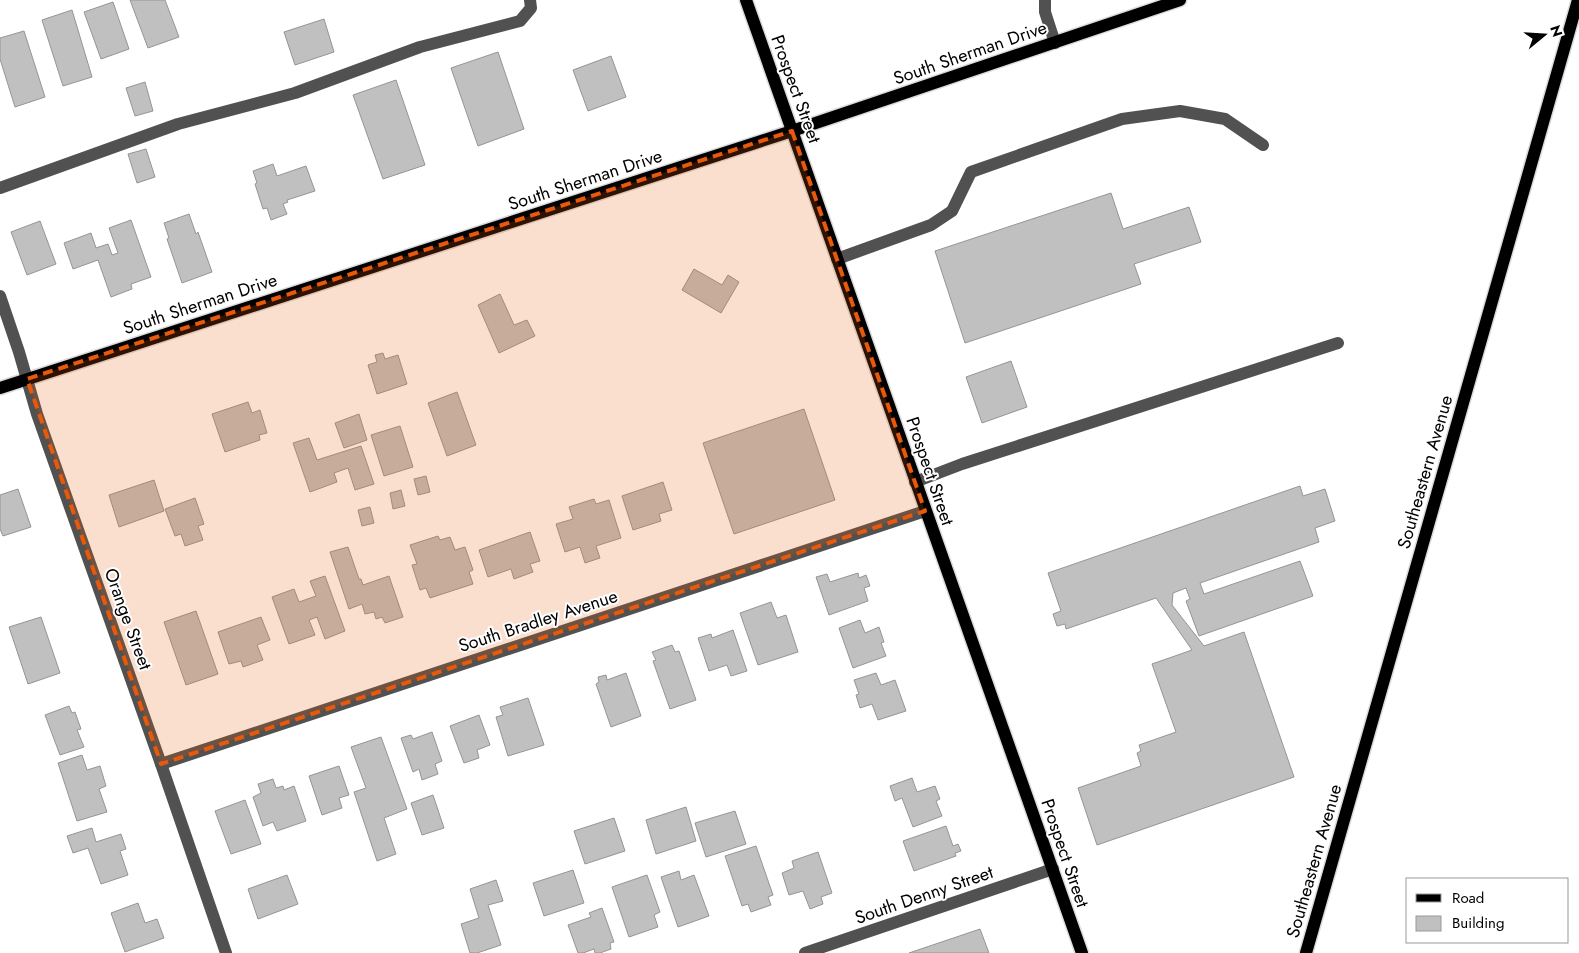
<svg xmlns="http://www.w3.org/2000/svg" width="1579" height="953" font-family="Jost,sans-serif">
<rect width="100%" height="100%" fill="#fff"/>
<!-- building -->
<g fill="#c0c0c0" stroke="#959595">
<polygon points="130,0 165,0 179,37 148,48"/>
<polygon points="113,2 129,49 101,59 84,12"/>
<polygon points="72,10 92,77 63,86 42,20"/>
<polygon points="324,19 334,52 295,65 284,32"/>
<polygon points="24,31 45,97 15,107 0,59 0,38"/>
<polygon points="498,52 524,129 478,146 451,68"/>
<polygon points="611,56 626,97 588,111 573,70"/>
<polygon points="396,80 425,165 383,179 353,95"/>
<polygon points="145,82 153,111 135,116 126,88"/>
<polygon points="146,149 155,177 137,183 128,154"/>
<polygon points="273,164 277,176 306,166 315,191 287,200 288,202 283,204 287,214 271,220 267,208 263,209 255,184 257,183 253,171"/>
<polygon points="1111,193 1123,229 1189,207 1201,242 1134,264 1141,284 965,343 935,251"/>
<polygon points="189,214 196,234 198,232 212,272 182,283 167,239 169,238 164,223"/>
<polygon points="131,220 151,277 131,284 132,289 111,297 98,260 73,269 64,243 91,233 96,248 108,244 112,255 118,253 109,228"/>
<polygon points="40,221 56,264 27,275 11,232"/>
<polygon points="694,269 722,285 728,275 739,282 721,313 682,290"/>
<polygon points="500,294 514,325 527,320 535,336 499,353 478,305"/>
<polygon points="383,353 385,359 398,355 407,384 377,394 368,365 377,362 375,355"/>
<polygon points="1011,361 1027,407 982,423 966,377"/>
<polygon points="457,392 476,445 447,456 428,403"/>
<polygon points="248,402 252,413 260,410 267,433 259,435 260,440 225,452 212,414"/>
<polygon points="804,409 835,500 734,534 703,443"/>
<polygon points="359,414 367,440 344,448 335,423"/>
<polygon points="400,426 413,467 384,476 371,435"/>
<polygon points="309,438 317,460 361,446 374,484 355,490 348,468 334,473 337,482 310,492 293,443"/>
<polygon points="426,476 430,492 418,495 414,479"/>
<polygon points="154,480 164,511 119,527 109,495"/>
<polygon points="663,482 672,510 659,514 661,521 633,530 622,496"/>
<polygon points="1300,486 1303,496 1325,489 1335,521 1315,528 1319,542 1200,583 1204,594 1300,561 1313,596 1199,636 1186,601 1190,599 1186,588 1173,593 1172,605 1204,646 1244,632 1294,777 1097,845 1078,788 1141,766 1137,753 1141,751 1139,745 1176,732 1152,664 1192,650 1156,598 1066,629 1065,624 1057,626 1053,614 1061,611 1048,573"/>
<polygon points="18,489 31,527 3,536 0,529 0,495"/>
<polygon points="401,490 405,506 393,509 390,493"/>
<polygon points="195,498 204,524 198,526 203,540 185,546 181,534 175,536 165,509"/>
<polygon points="594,499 596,504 609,500 621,538 596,546 600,558 585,563 580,547 565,552 556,524 573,519 569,507"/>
<polygon points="370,507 374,523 362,526 358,510"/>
<polygon points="530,532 540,561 530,564 533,572 514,579 511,569 488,577 479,550"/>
<polygon points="438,536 440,540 450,537 455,550 465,547 473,570 469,572 473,584 430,598 426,588 420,590 412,565 417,564 410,545"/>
<polygon points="348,547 359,579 361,579 363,585 389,576 403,617 385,623 382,617 376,619 374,612 365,614 362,604 349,609 330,552"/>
<polygon points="858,573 859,578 866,575 870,586 864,588 868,601 829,615 816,577 827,574 830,582"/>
<polygon points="325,576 345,631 325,639 317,617 309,620 315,635 289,644 272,597 294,589 299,602 316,596 310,581"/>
<polygon points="771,602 777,618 786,615 798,652 758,665 740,613"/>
<polygon points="196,611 218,674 186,685 164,622"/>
<polygon points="41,617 60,673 28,684 9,627"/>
<polygon points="261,617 270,640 257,645 263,660 243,667 241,661 229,664 218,632"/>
<polygon points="860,620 865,633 879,627 884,642 881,643 886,656 853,668 839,628"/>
<polygon points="733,630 747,671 731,676 727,665 709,671 698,638 711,634 712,638"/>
<polygon points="672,645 675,652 679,651 696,700 670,709 653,661 656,660 652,652"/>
<polygon points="626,673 641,716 611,727 596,684 599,682 598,677 606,675 607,680"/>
<polygon points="876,673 881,685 895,680 906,711 878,720 872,704 860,708 856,695 859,694 854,680"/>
<polygon points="528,698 544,745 508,756 496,717 503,715 500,707"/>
<polygon points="69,706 72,713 75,712 81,729 77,730 84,747 60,755 45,715"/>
<polygon points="479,715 490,745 477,750 479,758 464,763 450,726"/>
<polygon points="432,732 442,761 435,764 438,774 422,780 419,769 413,772 401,738 411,735 413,739"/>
<polygon points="381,737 407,809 384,818 396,854 377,861 354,792 366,788 351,747"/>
<polygon points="82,755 87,770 100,766 106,786 99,789 107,812 77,821 58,763"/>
<polygon points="339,766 349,795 339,798 342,808 322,815 309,776"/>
<polygon points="912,778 917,792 935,786 940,799 936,801 942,816 913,827 902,798 895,801 890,786"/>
<polygon points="273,779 276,788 283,786 284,790 294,786 306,821 277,831 273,822 263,826 253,797 261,793 258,784"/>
<polygon points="433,795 444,828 422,835 411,803"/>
<polygon points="245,800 261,844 231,854 215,811"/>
<polygon points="686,807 696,841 656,854 646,820"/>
<polygon points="735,811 746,844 706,857 695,823"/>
<polygon points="614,818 625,851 585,864 574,831"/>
<polygon points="946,826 953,846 958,844 961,851 955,853 956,856 914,871 903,841"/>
<polygon points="92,828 96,842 121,834 126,849 120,851 128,875 101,884 88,848 73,853 67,836"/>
<polygon points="756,846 773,895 768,897 771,905 751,912 748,904 742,906 725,856"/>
<polygon points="818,852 832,893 821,897 823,904 810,909 803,891 789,895 782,873 794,868 792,861"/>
<polygon points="573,870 584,903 544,916 533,883"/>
<polygon points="679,871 681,880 694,875 709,916 678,927 661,877"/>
<polygon points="287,875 298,904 258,919 248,889"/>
<polygon points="647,875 660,912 654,915 658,927 629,937 612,887"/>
<polygon points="496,880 503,901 488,905 501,945 477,953 470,953 461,924 479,918 470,889"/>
<polygon points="138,903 145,923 157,919 164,938 125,952 111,913"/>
<polygon points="602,908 614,942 610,943 611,949 600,953 595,953 594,949 583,953 578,953 568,925 591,917 589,913"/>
<polygon points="980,929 989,953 909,953"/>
</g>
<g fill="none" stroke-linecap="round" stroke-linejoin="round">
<!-- major casing -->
<g stroke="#dbdbdb" stroke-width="15">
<g id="major">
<polyline points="746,0 1082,953"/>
<polyline points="0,388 792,131 1180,0"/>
<polyline points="1306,953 1578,0"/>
</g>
</g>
<!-- minor -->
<g stroke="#515151" stroke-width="12">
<polyline points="1045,0 1045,12 1055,43"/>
<polyline points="0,188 178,124 295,93 420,47 520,21 531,8 530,0"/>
<polyline points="837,259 931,225 952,211 971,172 1122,119 1180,111 1225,119 1263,145"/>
<polyline points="0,296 19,352 37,414 161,764 226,953"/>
<polyline points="915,482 962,464 1338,343"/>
<polyline points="161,764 925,511"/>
<polyline points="805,953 1053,869"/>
</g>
<!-- major -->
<use href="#major" stroke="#000" stroke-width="12"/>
</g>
<!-- marked area -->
<path fill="#e8590c" fill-opacity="0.2" stroke="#e8590c" stroke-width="4" stroke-dasharray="10 6" stroke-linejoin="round" d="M792 131 925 511 161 764 27 379Z"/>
<g text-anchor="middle" stroke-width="4" stroke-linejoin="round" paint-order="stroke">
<!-- street labels -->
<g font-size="18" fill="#000" stroke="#fff">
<text transform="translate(970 53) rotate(-19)" y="6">South Sherman Drive</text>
<text transform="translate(796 89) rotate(70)" y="6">Prospect Street</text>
<text transform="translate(585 180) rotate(-18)" y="6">South Sherman Drive</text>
<text transform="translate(200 304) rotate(-18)" y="6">South Sherman Drive</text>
<text transform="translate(930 471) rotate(71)" y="6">Prospect Street</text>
<text transform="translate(1425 472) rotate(-74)" y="6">Southeastern Avenue</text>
<text transform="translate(128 619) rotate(70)" y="6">Orange Street</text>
<text transform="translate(538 621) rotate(-18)" y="6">South Bradley Avenue</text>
<text transform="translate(1065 853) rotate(71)" y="6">Prospect Street</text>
<text transform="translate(1314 861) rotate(-74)" y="6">Southeastern Avenue</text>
<text transform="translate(924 895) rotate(-19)" y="6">South Denny Street</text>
</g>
</g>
<!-- legend -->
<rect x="1406" y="878" width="162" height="65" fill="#ffffff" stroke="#999999"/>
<rect x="1416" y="894" width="25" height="8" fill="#000000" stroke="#999999"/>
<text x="1452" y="903" font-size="15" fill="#000000">Road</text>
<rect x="1416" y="916" width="25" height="15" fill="#c0c0c0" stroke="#999999"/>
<text x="1452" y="928" font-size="15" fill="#000000">Building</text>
<!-- north arrow -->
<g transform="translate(1544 35) rotate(72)" stroke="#ffffff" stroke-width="4" paint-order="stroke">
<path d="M0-4L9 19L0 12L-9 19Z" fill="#000000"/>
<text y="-8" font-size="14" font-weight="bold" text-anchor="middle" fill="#000000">N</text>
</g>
</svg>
